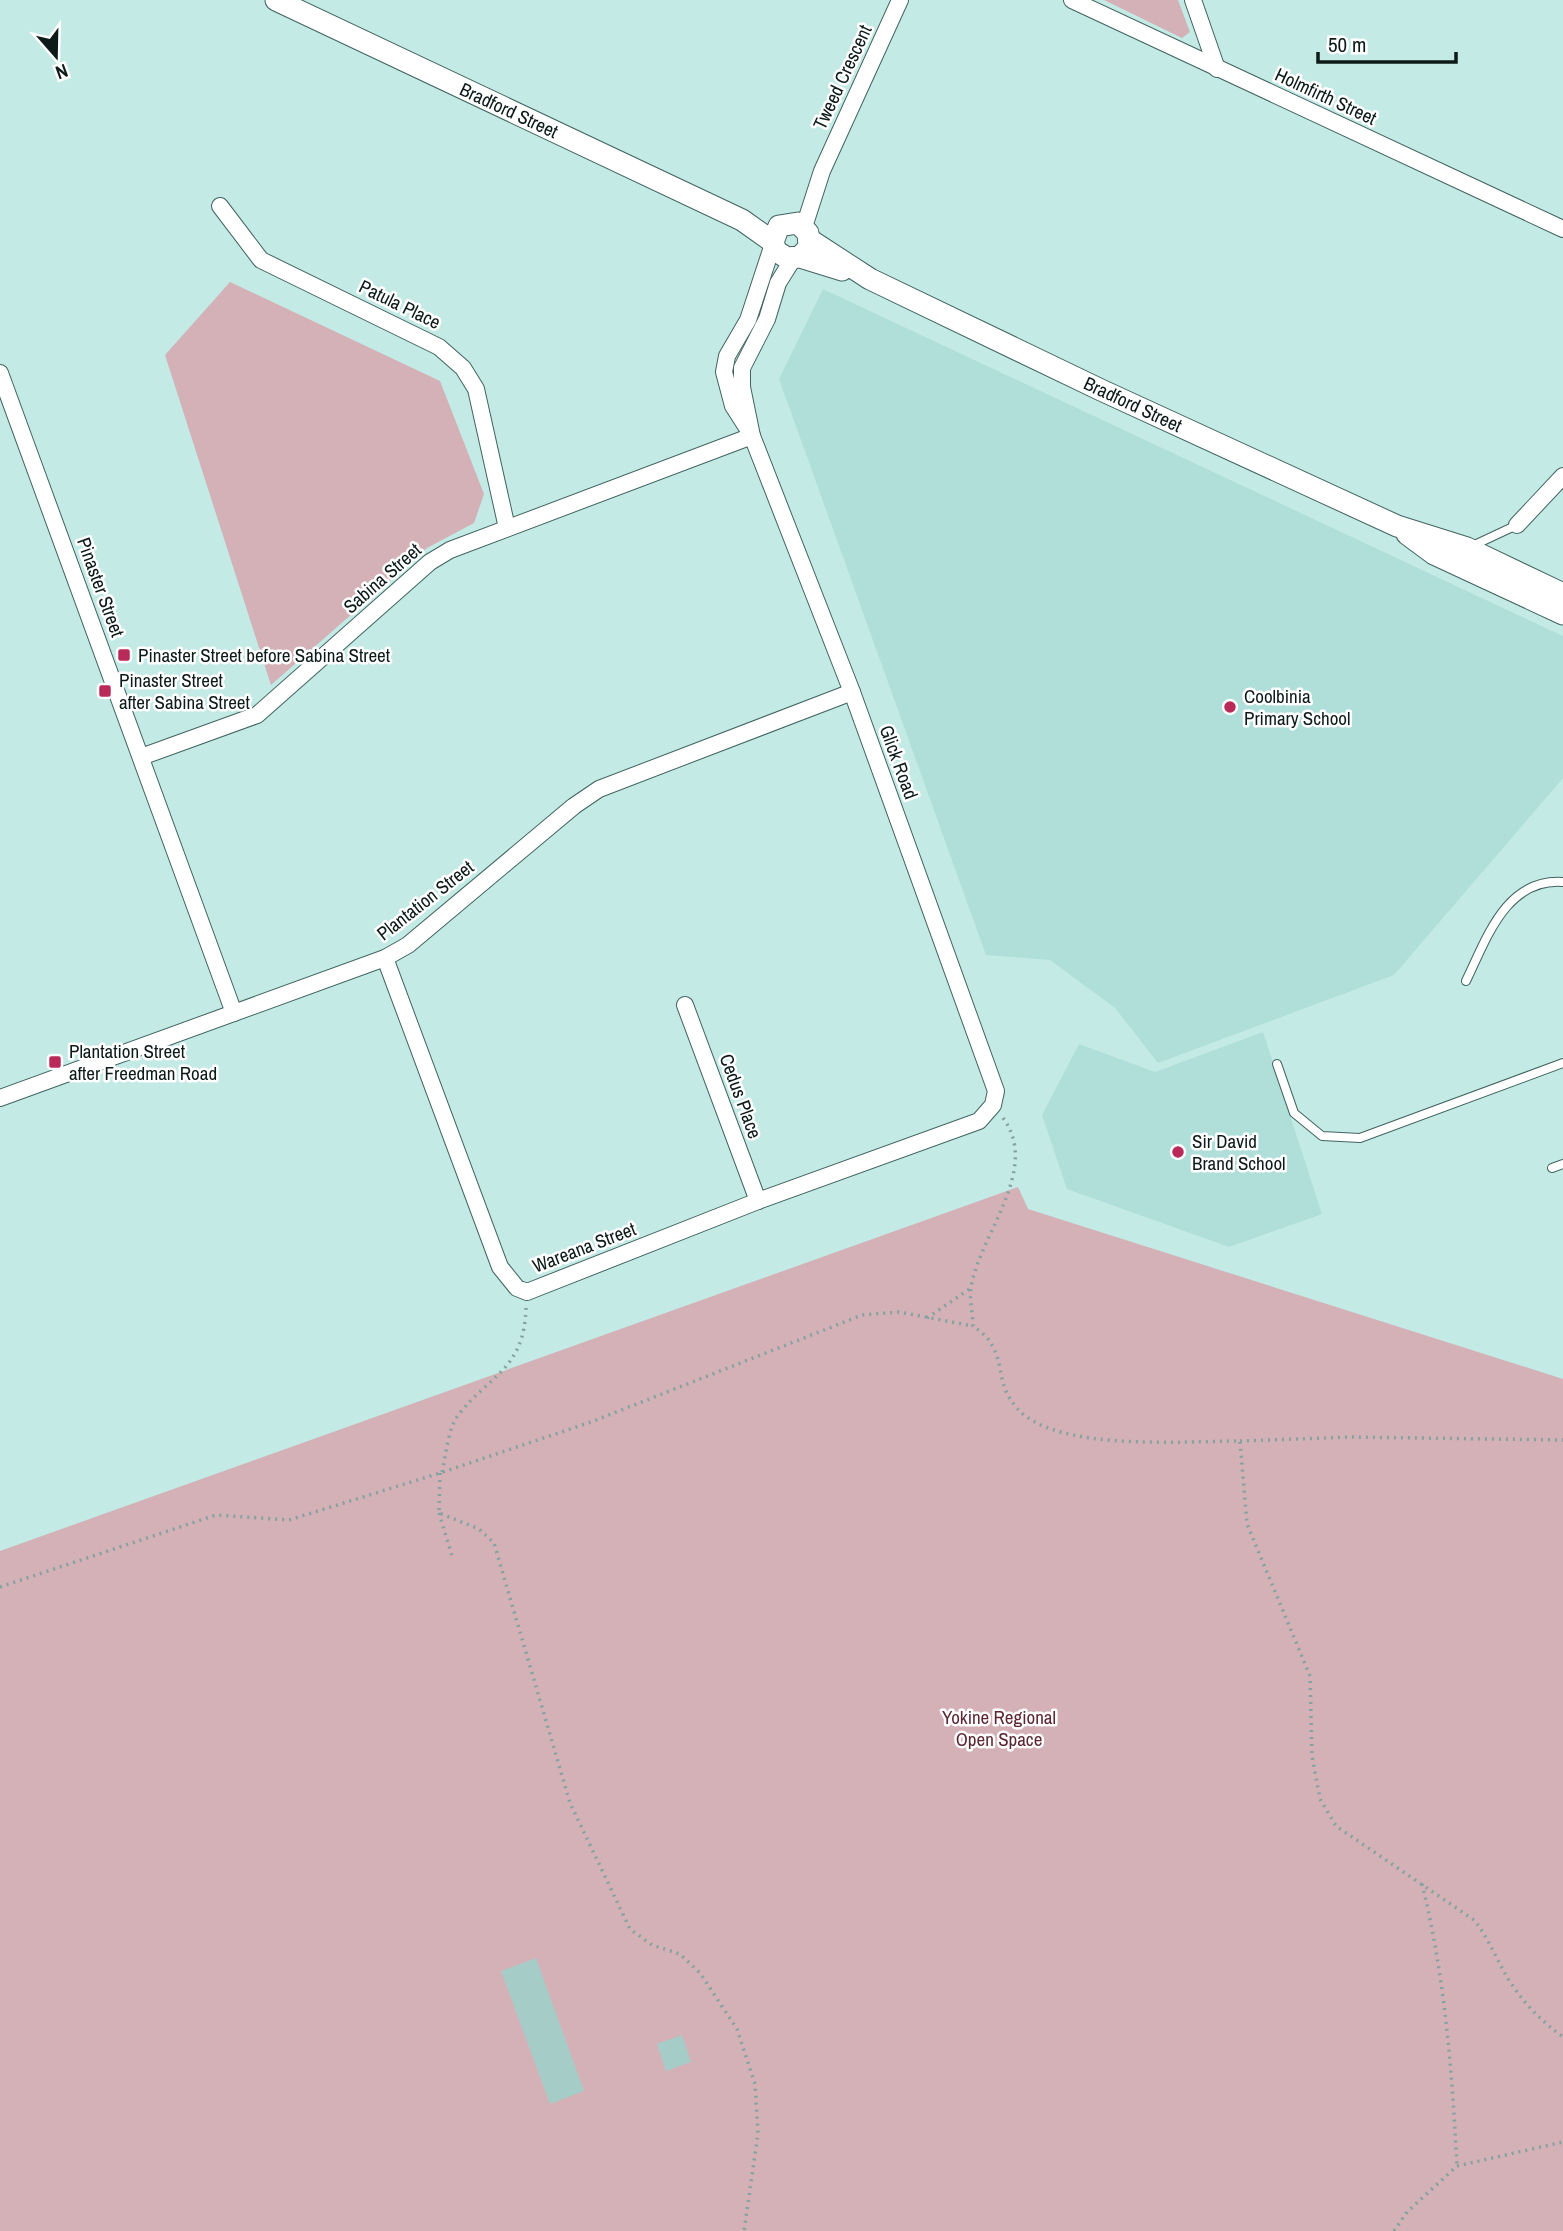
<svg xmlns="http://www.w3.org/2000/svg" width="1563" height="2231" font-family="'Archivo Narrow',sans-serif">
<rect width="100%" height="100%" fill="#c3eae5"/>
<!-- built -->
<g fill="#b0dfda">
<polygon points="823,289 1563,636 1563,778 1394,975 1158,1063 1115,1008 1050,960 986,955 779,379"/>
<polygon points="1263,1032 1322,1214 1229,1247 1067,1189 1042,1115 1079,1044 1155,1072"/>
</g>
<!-- green -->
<g fill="#d3b1b6">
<polygon points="1104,0 1178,0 1190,32 1182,38"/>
<polygon points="230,282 440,381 484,494 474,523 427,548 271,685 165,355"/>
<polygon points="1018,1187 1028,1209 1563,1379 1563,2231 0,2231 0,1551"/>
</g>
<!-- building -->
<g fill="#a6ccc7">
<polygon points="536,1958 584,2091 550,2104 501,1971"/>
<polygon points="682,2035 691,2062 666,2071 657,2044"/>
</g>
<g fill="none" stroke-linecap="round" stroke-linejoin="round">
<!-- lane casing -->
<g stroke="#416460" stroke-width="10">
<g id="lane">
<polyline points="1470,547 1517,525"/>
<path d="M1466 981C1487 938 1506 878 1563 882"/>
<polyline points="1277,1064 1294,1113 1322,1136 1360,1138 1563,1063"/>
<polyline points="1552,1168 1563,1164"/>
</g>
</g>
<!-- street casing -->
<g stroke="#416460" stroke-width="18">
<g id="street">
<polyline points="1072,0 1563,229"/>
<polyline points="1193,0 1217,69"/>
<polyline points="220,206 261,260 439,347 463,368 476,389 507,528"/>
<polyline points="804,227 822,171 900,0"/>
<polyline points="0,373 234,1013"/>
<polyline points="749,431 733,406 724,372 727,356 748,320 773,244"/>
<polyline points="1517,525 1563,476"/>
<polyline points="141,757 257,715 430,562 450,550 752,436"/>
<polyline points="385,958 500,1267 517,1288 527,1292 758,1201 979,1121 993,1105 996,1091 852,692 752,436 742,387 742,368 767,319 778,283 793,259"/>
<polyline points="685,1005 758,1201"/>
<polyline points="0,1098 385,958 408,945 574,806 599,789 852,692"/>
</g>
</g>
<!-- secondary casing -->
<g stroke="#416460" stroke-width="23">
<g id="secondary">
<polyline points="276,0 742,220 773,242"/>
<polyline points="810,240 870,279 1101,390 1397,526 1467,548 1563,594"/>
<polyline points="800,257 809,247 808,233 798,223 779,226 773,242 776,251 787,258 800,257 842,270"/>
<polyline points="1407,534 1434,554 1563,614"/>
</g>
</g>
<!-- path -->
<g stroke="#84a29f" stroke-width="3.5" stroke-dasharray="2 5" stroke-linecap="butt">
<path d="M1003 1118C1041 1169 980 1234 971 1287 969 1299 973 1314 973 1326 980 1331 988 1337 992 1345 1005 1368 996 1384 1017 1408 1054 1452 1185 1441 1240 1441L1247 1524 1310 1676 1312 1756 1320 1799 1336 1826 1474 1920C1491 1941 1498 1965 1513 1986 1527 2007 1543 2022 1563 2037"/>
<polyline points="927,1318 971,1288"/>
<polyline points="1240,1441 1350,1437 1563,1440"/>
<path d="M442 1472C446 1456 448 1427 459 1414 491 1374 524 1369 526 1308"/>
<polyline points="440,1473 439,1513 479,1529 494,1543 570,1803 630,1929 652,1945 680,1954 700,1973 737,2029 755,2084 758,2134 744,2231"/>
<polyline points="439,1513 453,1559"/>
<polyline points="0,1587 216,1515 289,1520 440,1473 591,1422 862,1315 899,1312 973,1326"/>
<path d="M1422 1884C1445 1976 1452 2072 1457 2166"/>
<polyline points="1394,2231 1407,2212 1457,2166 1563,2142"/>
</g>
<!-- lane -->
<use href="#lane" stroke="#fff" stroke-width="8"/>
<!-- street -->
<use href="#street" stroke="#fff" stroke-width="16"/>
<!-- secondary -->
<use href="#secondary" stroke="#fff" stroke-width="21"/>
</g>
<!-- markers -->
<g fill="#b92a58" stroke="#fff" stroke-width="2.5">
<rect x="117" y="648" width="14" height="14" rx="3.5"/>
<rect x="98" y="684" width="14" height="14" rx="3.5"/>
<circle cx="1230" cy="707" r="7"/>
<rect x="48" y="1055" width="14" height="14" rx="3.5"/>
<circle cx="1178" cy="1152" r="7"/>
</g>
<g text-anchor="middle" stroke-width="5" stroke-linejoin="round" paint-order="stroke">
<!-- street labels -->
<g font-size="19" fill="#0c1a19" stroke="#fff">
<text transform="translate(842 77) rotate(-65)" y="7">Tweed Crescent</text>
<text transform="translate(1326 96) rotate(25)" y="7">Holmfirth Street</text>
<text transform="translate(509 110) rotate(25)" y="7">Bradford Street</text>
<text transform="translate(400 304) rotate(26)" y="7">Patula Place</text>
<text transform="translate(1133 404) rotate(25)" y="7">Bradford Street</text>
<text transform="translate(382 578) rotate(-41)" y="7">Sabina Street</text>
<text transform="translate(101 587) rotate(70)" y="7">Pinaster Street</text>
<text transform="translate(899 762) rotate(70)" y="7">Glick Road</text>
<text transform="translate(425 900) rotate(-38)" y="7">Plantation Street</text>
<text transform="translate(741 1096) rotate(70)" y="7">Cedus Place</text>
<text transform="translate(584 1247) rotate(-21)" y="7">Wareana Street</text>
</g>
<!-- poi labels -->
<g font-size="19" fill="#0c1a19" stroke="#fff" text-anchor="start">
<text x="138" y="662">Pinaster Street before Sabina Street</text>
<text x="119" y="687">Pinaster Street<tspan x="119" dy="22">after Sabina Street</tspan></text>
<text x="1244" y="703">Coolbinia<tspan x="1244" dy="22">Primary School</tspan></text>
<text x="69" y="1058">Plantation Street<tspan x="69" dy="22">after Freedman Road</tspan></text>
<text x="1192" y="1148">Sir David<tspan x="1192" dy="22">Brand School</tspan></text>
</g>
<!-- park labels -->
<g font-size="19" fill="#5c2633" stroke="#fff">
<text x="999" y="1724">Yokine Regional<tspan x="999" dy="22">Open Space</tspan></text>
</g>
</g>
<!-- north arrow -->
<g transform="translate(56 56) rotate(160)" stroke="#ffffff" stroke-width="5" paint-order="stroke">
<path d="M0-5L12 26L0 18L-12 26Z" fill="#0c1a19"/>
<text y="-10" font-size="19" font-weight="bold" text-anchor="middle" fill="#0c1a19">N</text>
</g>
<!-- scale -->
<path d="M1318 52v10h138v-10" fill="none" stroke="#0c1a19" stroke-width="3.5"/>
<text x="1328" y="52" font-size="21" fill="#0c1a19" stroke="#ffffff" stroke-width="5" paint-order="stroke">50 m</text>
</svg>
